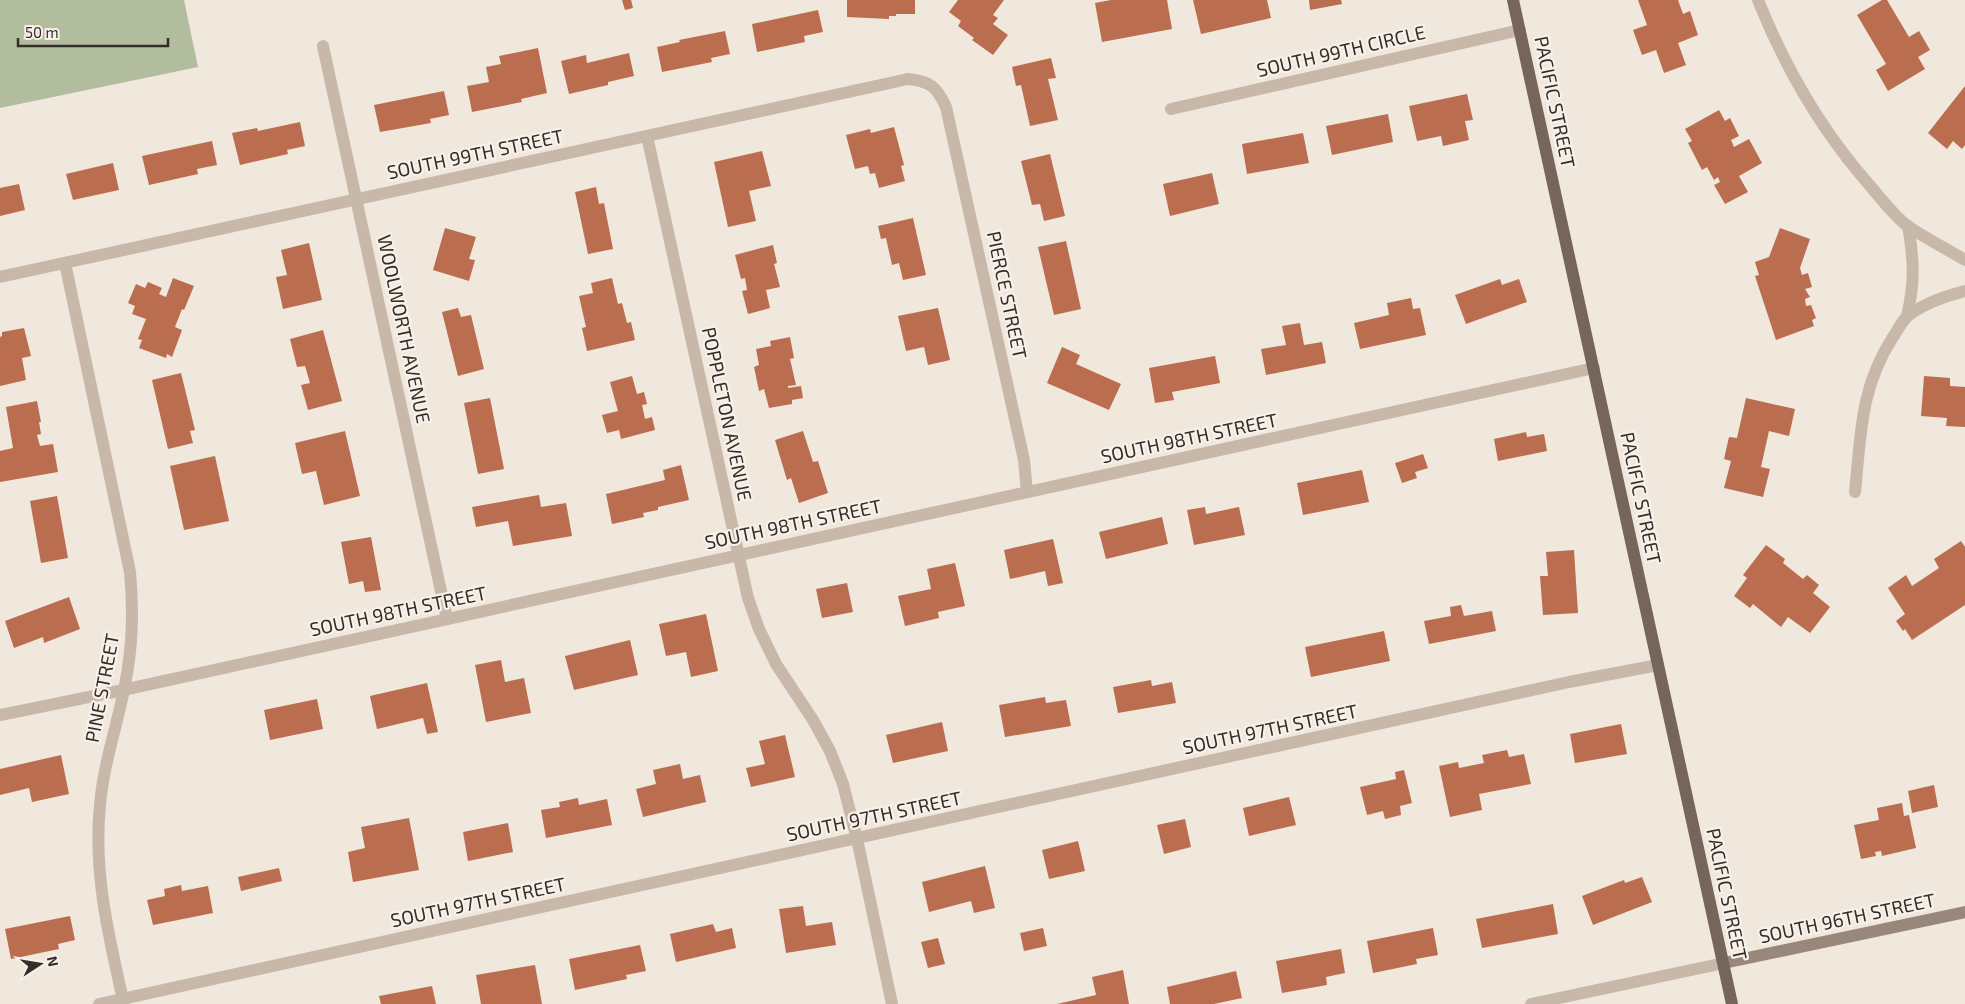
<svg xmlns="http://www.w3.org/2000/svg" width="1965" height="1004" font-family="'Exo 2',sans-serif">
<rect width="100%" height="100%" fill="#f0e7dd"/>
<!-- green -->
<polygon fill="#b2bd9e" points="0,0 184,0 198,67 0,108"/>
<!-- building -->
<g fill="#bb6d4f">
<polygon points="622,0 631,0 633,8 625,10"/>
<polygon points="847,0 915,0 915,14 896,14 896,16 889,16 889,19 847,17"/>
<polygon points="958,0 1004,0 993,15 998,18 993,24 1008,35 993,55 972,40 974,38 958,26 961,21 949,12"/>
<polygon points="1111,0 1167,0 1172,29 1102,42 1095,3"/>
<polygon points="1193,0 1267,0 1271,18 1201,34"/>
<polygon points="1309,0 1341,0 1342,4 1310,10"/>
<polygon points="1638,0 1678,0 1683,14 1690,11 1698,35 1678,43 1686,65 1664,73 1656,50 1642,55 1633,30 1647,25"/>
<polygon points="1882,0 1887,0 1909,37 1919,31 1930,50 1918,57 1925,69 1888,91 1876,70 1886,64 1857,15"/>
<polygon points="818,10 823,32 804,36 805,42 757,52 752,24"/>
<polygon points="725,31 730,54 711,58 712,62 662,72 657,47 680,42 679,40"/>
<polygon points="538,48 547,93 521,99 522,102 472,112 467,86 489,82 486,67 501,64 499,56"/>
<polygon points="629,53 634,76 608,82 608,85 569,94 561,61 586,55 587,63"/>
<polygon points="1051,58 1056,78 1048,79 1058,120 1030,126 1021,85 1016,86 1012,67"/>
<polygon points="1965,86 1965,145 1962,149 1953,141 1947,149 1928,133"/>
<polygon points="444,91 449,115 430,119 431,123 380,132 374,105"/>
<polygon points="1467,94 1473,120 1465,121 1469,140 1443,146 1441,136 1417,141 1409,106"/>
<polygon points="1719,110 1725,121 1730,118 1739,136 1731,140 1734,147 1749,139 1762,163 1739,176 1748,192 1725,204 1714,185 1720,182 1718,177 1714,180 1707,167 1702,170 1688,143 1692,141 1685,129"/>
<polygon points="1388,114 1393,142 1332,155 1326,126"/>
<polygon points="300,122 305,146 287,150 288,154 240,165 232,133 257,128 258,131"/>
<polygon points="894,127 904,165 901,166 905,181 879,188 875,173 870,174 868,166 855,169 846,135 870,129 871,133"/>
<polygon points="1303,133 1309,163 1247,174 1242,144"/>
<polygon points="212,141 217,165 197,169 198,174 149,185 142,156"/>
<polygon points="762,151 771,186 749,191 756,221 728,227 714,162"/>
<polygon points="1050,154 1065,216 1044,221 1040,204 1032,205 1021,161"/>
<polygon points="113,163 119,190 73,200 66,174"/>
<polygon points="1212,173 1219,204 1170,216 1163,184"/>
<polygon points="19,184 25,210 0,216 0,188"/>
<polygon points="596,187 599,204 604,203 613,249 588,254 575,192"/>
<polygon points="913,218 926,275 903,280 899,263 892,265 886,238 881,239 878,226"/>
<polygon points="445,228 476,237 469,259 475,260 469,281 433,270"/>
<polygon points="1780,228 1810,239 1800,268 1802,275 1808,273 1812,287 1805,289 1810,297 1805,299 1806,306 1811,305 1816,318 1812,320 1814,326 1776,340 1755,276 1759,275 1755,262 1769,257"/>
<polygon points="1066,241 1081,309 1054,315 1038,247"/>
<polygon points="309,243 322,300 283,309 276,277 287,275 281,250"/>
<polygon points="773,245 777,263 774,264 780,287 766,290 770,308 748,314 742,291 747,290 745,278 741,279 735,255"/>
<polygon points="173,278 194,286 184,310 182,309 175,327 182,330 172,357 167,354 166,358 139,348 142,340 138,339 146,319 132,314 135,306 128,303 136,284 145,288 148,282 162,288 159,294 166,297"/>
<polygon points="612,278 618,304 622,303 627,323 631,322 635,340 587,351 582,328 586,327 579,296 593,293 591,283"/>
<polygon points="1500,279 1502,285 1519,279 1527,302 1466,324 1455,295"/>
<polygon points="1411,298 1413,309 1420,308 1426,335 1360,349 1354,323 1389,315 1387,303"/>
<polygon points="458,308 461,317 471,315 484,369 458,376 442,312"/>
<polygon points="938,308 950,360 928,365 924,347 906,351 898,316"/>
<polygon points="1300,323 1304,345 1322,342 1326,363 1266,375 1261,349 1286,345 1282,326"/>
<polygon points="24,328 31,356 22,358 26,380 0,386 0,337 2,336 2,332"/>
<polygon points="323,330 342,401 308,410 301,385 310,383 305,366 297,367 290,339"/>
<polygon points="790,337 794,358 790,359 796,385 788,386 788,388 801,386 803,398 792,400 792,404 769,408 764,389 759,391 754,367 759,365 756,349 771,346 770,341"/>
<polygon points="1062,347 1080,355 1076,364 1121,384 1109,410 1047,383"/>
<polygon points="1215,356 1220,383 1172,392 1174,400 1155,403 1149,368"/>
<polygon points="181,373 195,430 190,431 193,443 168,449 152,380"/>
<polygon points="632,376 637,394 644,392 647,404 642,405 645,419 652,417 655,430 621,439 619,430 607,433 602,415 618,411 610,382"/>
<polygon points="1924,376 1950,378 1950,386 1965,387 1965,427 1946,426 1947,418 1921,416"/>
<polygon points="490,398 504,469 478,474 464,403"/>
<polygon points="1746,398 1795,409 1789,436 1769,431 1761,467 1770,469 1763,497 1724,488 1731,461 1724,459 1729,437 1737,438"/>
<polygon points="37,401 41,422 39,422 41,434 37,435 40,446 53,444 58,472 0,482 0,451 13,448 6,407"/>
<polygon points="345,431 360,496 324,505 316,471 302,474 295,443"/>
<polygon points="803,431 813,462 818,461 828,493 799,503 791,478 787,480 775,440"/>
<polygon points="1526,432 1527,437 1544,434 1547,451 1498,461 1494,439"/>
<polygon points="1423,454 1428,468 1415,472 1417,478 1402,483 1395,463"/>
<polygon points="215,456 229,521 184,530 170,466"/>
<polygon points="681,465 689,500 658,507 658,510 643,513 644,517 612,524 606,494 665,480 663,470"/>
<polygon points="1362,470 1369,502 1303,515 1297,483"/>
<polygon points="539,495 541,507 566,503 572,536 513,546 508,521 476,527 472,507"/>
<polygon points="57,496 68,558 41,563 30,501"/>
<polygon points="1205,507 1206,514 1239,507 1245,535 1194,545 1187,510"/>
<polygon points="1162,517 1168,544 1106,559 1099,532"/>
<polygon points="371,537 381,590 365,592 363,581 349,584 341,542"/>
<polygon points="1053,539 1063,583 1048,586 1045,571 1010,579 1004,550"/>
<polygon points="1961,541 1965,547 1965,605 1912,640 1905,629 1903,631 1896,621 1905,614 1888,588 1906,575 1912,586 1939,568 1934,559"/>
<polygon points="1766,545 1785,559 1783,563 1803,579 1807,575 1819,585 1813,593 1830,607 1810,633 1788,617 1781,627 1753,604 1750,608 1734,596 1747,578 1743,575"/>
<polygon points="1574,550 1578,613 1543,615 1540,576 1548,576 1546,552"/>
<polygon points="955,563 965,606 938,612 939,618 905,626 898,596 931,589 927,569"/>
<polygon points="847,583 853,612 822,618 816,589"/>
<polygon points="69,597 80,629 44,643 43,637 14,648 5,621"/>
<polygon points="1461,605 1464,616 1492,611 1496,631 1429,644 1424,621 1451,616 1450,607"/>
<polygon points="706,614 718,671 691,677 686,652 666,656 659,624"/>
<polygon points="1384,631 1390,661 1311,677 1305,647"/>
<polygon points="630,640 638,675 574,690 565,656"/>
<polygon points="501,660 505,682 524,678 531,713 486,722 475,665"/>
<polygon points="1151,680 1152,686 1172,682 1176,703 1118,713 1113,687"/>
<polygon points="427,683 438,732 427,734 423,718 377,729 370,696"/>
<polygon points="1045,697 1046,703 1066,700 1071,726 1005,737 999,705"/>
<polygon points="317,699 323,729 270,740 264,710"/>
<polygon points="942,722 948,751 893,763 886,735"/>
<polygon points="1621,724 1627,754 1575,763 1570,734"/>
<polygon points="785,735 795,777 751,787 746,768 765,764 759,741"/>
<polygon points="1507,750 1509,757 1524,754 1531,784 1479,794 1482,810 1450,817 1439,766 1458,762 1459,768 1484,763 1482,755"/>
<polygon points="61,755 69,794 32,802 29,788 0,795 0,769"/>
<polygon points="680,764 683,779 700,775 706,802 643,817 636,789 656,784 653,770"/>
<polygon points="1404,770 1412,803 1400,806 1401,815 1385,819 1383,811 1367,815 1360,787 1396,779 1395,772"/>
<polygon points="1934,785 1938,807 1912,813 1908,791"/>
<polygon points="1289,797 1296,825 1249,836 1243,808"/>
<polygon points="578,798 579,805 607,799 612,825 546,838 541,810 560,807 559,802"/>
<polygon points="1902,803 1904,816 1909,815 1916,848 1882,856 1881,851 1875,852 1876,856 1861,859 1854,825 1879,820 1877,808"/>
<polygon points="409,818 419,870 353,882 348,852 365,848 361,827"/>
<polygon points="1185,819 1191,847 1164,854 1157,825"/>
<polygon points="508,823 513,852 468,861 463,832"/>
<polygon points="1078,841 1085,871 1049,879 1042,850"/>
<polygon points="985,866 995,908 974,913 971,901 929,912 922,882"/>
<polygon points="279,868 282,881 241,891 238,877"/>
<polygon points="1642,877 1652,902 1593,925 1582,896 1624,880 1625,883"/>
<polygon points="181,885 182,891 208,886 213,913 153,925 147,900 165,896 164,889"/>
<polygon points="1553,904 1558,934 1482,948 1476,919"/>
<polygon points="803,906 806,926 832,922 836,945 786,953 779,909"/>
<polygon points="70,916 75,940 58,944 59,949 11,959 5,929"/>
<polygon points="713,924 716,932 732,928 736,948 676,962 670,934"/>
<polygon points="1043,928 1047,946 1024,951 1020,933"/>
<polygon points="1433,928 1438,955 1416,959 1417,964 1373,973 1367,941"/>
<polygon points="938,938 945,964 928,968 921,942"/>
<polygon points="640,945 646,971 626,975 627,979 575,990 569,959"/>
<polygon points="1341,949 1345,973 1326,977 1327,985 1282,993 1276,961"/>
<polygon points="535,965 542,1004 481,1004 476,975"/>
<polygon points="1123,970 1129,1004 1057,1004 1096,995 1092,977"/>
<polygon points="1236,971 1242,998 1214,1004 1170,1004 1167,987"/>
<polygon points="432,986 436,1004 381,1004 379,996"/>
</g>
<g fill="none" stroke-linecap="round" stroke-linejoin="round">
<!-- street -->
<g stroke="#c7b8aa" stroke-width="12">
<path d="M1758 0C1786 70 1822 132 1872 188 1883 201 1895 217 1909 227 1927 239 1947 249 1965 260"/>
<polyline points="323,46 447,619"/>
<polyline points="1171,109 1520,30"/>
<polyline points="647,136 748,598 759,629 776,664 813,720 830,751 843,784 857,839 892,1004"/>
<path d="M65 263 130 572C133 604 133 635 128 667 122 713 104 757 100 805 93 872 109 938 124 1004"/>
<path d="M0 277 908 79C930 81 937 87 946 107L1024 460 1027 492"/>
<path d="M1907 316C1915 282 1914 260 1908 226"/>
<path d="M1855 492C1861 434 1860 388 1893 337 1898 330 1902 320 1909 315 1925 303 1945 296 1965 291"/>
<polyline points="0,715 123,690 1594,368"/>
<polyline points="99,1004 1569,682 1658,665"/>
<polyline points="1531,1004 1724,963"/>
</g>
<!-- secondary -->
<polyline stroke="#9a877b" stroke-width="12" points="1724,963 1965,912"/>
<!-- primary -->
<polyline stroke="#75655b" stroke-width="12" points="1513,0 1732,1004"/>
</g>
<g text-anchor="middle" stroke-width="4.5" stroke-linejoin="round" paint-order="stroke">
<!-- street labels -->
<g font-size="19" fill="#352d29" stroke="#f8f1e9">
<text transform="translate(1341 51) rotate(-13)" y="7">SOUTH 99TH CIRCLE</text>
<text transform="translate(1555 102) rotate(78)" y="7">PACIFIC STREET</text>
<text transform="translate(475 154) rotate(-12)" y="7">SOUTH 99TH STREET</text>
<text transform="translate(1007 295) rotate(78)" y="7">PIERCE STREET</text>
<text transform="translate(404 329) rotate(78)" y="7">WOOLWORTH AVENUE</text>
<text transform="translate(727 414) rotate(78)" y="7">POPPLETON AVENUE</text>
<text transform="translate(1189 438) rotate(-12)" y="7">SOUTH 98TH STREET</text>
<text transform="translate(1641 498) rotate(78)" y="7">PACIFIC STREET</text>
<text transform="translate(793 524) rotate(-12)" y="7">SOUTH 98TH STREET</text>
<text transform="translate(398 611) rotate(-12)" y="7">SOUTH 98TH STREET</text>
<text transform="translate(102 688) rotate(-79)" y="7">PINE STREET</text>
<text transform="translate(1270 729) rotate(-12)" y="7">SOUTH 97TH STREET</text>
<text transform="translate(874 816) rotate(-12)" y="7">SOUTH 97TH STREET</text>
<text transform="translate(1727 894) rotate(78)" y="7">PACIFIC STREET</text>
<text transform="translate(478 902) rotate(-12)" y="7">SOUTH 97TH STREET</text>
<text transform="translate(1847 918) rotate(-12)" y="7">SOUTH 96TH STREET</text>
</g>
</g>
<!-- north arrow -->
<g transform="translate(40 964) rotate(78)" stroke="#f8f1e9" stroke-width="4" paint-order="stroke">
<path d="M0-4L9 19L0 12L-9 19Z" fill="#352d29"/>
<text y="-8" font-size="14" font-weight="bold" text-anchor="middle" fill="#352d29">N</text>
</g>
<!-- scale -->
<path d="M18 38v8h150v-8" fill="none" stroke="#352d29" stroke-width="2.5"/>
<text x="25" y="38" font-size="15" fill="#352d29" stroke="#f8f1e9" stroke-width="4" paint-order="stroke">50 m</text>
</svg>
